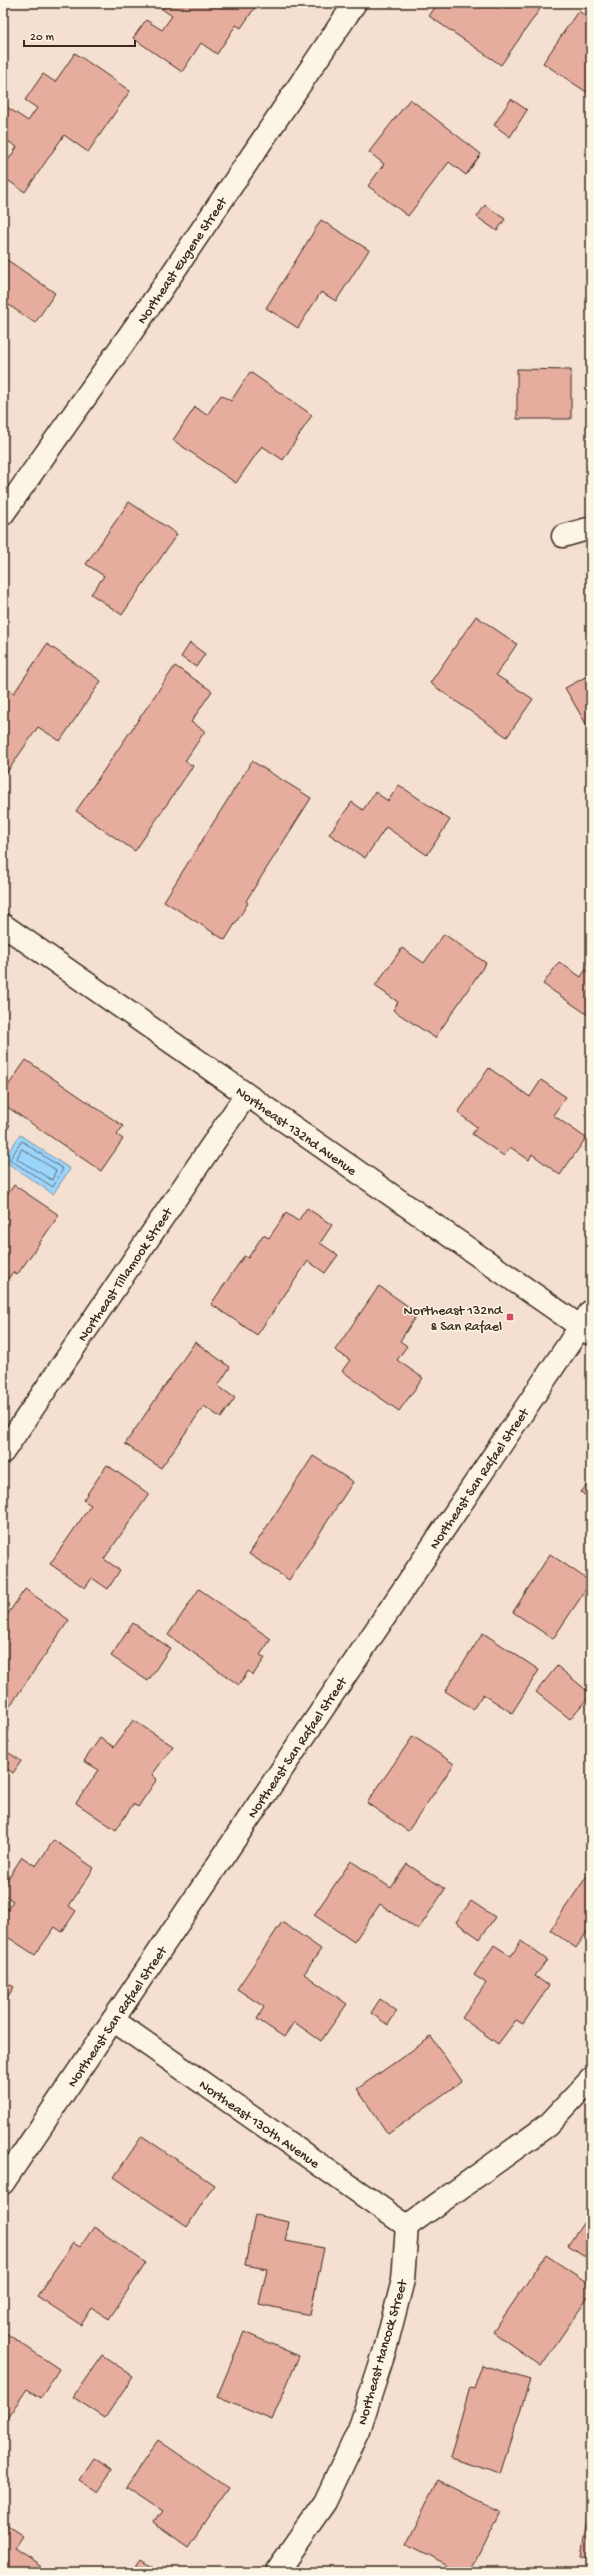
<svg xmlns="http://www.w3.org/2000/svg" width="594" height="2575" font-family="'Gochi Hand',sans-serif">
<rect width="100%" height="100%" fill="#f5dfd0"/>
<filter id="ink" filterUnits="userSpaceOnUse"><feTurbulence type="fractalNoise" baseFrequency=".025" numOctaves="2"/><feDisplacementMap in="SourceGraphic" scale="8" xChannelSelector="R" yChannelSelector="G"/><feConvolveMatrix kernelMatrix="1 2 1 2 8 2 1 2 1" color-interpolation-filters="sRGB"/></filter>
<g filter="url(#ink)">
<!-- water -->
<polygon fill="#9cd5fc" stroke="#7591a3" points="20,1135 70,1169 53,1194 3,1160"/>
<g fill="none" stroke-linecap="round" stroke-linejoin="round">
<!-- shore -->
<g stroke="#626e77" stroke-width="1">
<polygon points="22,1141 63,1169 53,1187 10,1160"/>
<polygon points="22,1149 56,1170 52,1180 17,1159"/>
</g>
</g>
<!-- building -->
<g fill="#e6ad9f" stroke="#3b2a1e">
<polygon points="166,3 258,3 241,28 236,25 217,54 201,43 182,72 133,38 146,20 162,30 172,16 162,9"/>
<polygon points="438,3 544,3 501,65 429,16"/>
<polygon points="578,11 591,19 591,95 543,63"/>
<polygon points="75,53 130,91 88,152 64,135 25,192 3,177 3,168 17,147 3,138 3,112 7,107 28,121 37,108 25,100 43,74 55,82"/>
<polygon points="410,99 481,154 466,175 449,162 408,216 368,186 384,164 369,152"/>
<polygon points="511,99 527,110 510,137 494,125"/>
<polygon points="485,205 505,219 497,231 477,217"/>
<polygon points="321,220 369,250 336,301 321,292 298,328 266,308"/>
<polygon points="3,257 55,293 35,323 3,301"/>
<polygon points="517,369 571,370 571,419 517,419"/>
<polygon points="250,372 312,415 283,460 262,446 236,483 173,440 195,407 207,415 221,395 231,401"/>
<polygon points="129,502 177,534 122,615 91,594 104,576 86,564"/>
<polygon points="476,616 517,644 496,675 533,699 507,737 430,683"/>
<polygon points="190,643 205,654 196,667 181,657"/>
<polygon points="47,644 101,681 60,741 38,727 3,778 3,686 14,693"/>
<polygon points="175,666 212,691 191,722 205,731 185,761 193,766 135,851 76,811"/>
<polygon points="591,674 591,728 589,729 565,688"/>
<polygon points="252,761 311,798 246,901 248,903 225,940 164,901"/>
<polygon points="399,785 450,820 427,855 386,827 365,858 329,834 352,802 363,810 375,792 388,801"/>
<polygon points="444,934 486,963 435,1038 393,1010 398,1002 375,986 402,948 424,963"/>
<polygon points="591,961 591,1017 543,984 559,962 581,977"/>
<polygon points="26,1060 123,1126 117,1135 123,1139 101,1171 3,1104 3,1093"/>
<polygon points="489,1068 530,1097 541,1080 566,1097 553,1115 586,1138 560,1175 532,1154 529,1160 510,1147 504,1156 472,1134 477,1127 458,1113"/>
<polygon points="3,1120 10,1125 3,1135"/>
<polygon points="14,1185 59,1215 17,1275 13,1272 3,1286 3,1201"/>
<polygon points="307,1208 332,1225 320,1243 338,1255 325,1273 308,1261 257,1335 211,1304 244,1256 248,1258 263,1235 269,1238 286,1213 298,1221"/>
<polygon points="379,1286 418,1313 400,1341 407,1346 397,1360 423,1378 399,1411 342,1371 350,1360 335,1350"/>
<polygon points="195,1342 230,1367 218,1386 235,1398 221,1418 204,1406 161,1468 125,1444"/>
<polygon points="313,1456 353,1482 289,1580 249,1554"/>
<polygon points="107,1465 149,1494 104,1559 120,1570 108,1589 92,1578 85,1588 50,1564 91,1505 83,1500"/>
<polygon points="591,1480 591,1500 581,1492"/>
<polygon points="550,1554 591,1582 553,1639 513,1612"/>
<polygon points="25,1589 69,1620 3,1716 3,1621"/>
<polygon points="199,1589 271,1639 260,1655 265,1658 253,1675 248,1671 239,1685 168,1635"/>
<polygon points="133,1623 170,1648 148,1681 111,1656"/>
<polygon points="483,1633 539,1670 512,1713 483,1694 473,1709 445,1691"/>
<polygon points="557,1666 591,1694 570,1719 536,1692"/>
<polygon points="133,1720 173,1746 152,1775 157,1779 138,1807 133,1804 116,1830 76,1803 99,1770 84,1761 100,1738 114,1747"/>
<polygon points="413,1736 454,1764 408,1831 367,1803"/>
<polygon points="3,1749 21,1761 13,1773 3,1766"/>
<polygon points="54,1840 94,1868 69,1906 76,1911 62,1932 55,1927 35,1955 3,1934 3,1915 13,1901 3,1894 3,1886 22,1857 36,1866"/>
<polygon points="351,1861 391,1888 407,1864 445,1889 418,1930 380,1904 354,1942 314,1915"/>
<polygon points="591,1870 591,1926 576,1948 550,1930"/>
<polygon points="471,1901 495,1917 480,1939 456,1922"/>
<polygon points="282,1922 321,1949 304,1974 347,2004 321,2041 294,2022 284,2037 257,2019 264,2007 237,1989"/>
<polygon points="521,1941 547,1960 535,1976 549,1986 523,2024 516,2020 498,2044 462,2018 486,1983 474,1975 494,1945 511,1956"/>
<polygon points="3,1980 14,1987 3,2004"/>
<polygon points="380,1999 397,2011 388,2025 371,2013"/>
<polygon points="431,2037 462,2081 388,2134 357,2089"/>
<polygon points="142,2136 214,2185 187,2227 114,2177"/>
<polygon points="591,2212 591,2260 568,2245"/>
<polygon points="255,2215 289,2222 285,2241 324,2248 310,2315 259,2304 267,2269 245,2265"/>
<polygon points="94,2227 146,2263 109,2319 92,2308 81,2325 37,2296 73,2243 80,2247"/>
<polygon points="546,2255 591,2285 591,2293 541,2366 493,2332"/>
<polygon points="3,2331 59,2369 41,2398 27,2389 3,2424"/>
<polygon points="244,2332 299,2356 272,2420 217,2397"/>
<polygon points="102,2355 133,2376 105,2418 73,2397"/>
<polygon points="482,2365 530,2380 500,2474 450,2458 470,2387 474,2388"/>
<polygon points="158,2440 228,2488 188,2546 154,2522 162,2511 126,2487"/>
<polygon points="94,2458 112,2470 97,2492 79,2480"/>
<polygon points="438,2480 500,2511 470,2572 462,2572 406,2544"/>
<polygon points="588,2511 591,2512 591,2559 581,2558"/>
<polygon points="3,2523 23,2536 15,2548 52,2572 3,2572"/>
<polygon points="140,2558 161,2572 130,2572"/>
</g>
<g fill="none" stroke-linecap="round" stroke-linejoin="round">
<!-- street casing -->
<g stroke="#3b2a1e" stroke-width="25">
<g id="street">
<polyline points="3,514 159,293 355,3"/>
<polyline points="563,536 591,528"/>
<polyline points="3,925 591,1334"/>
<polyline points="3,1452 246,1095"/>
<polyline points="113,2020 407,2226"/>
<polyline points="276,2572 325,2502 359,2430 385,2350 403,2280 407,2226 548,2125 591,2079"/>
</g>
</g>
<!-- secondary casing -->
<g stroke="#3b2a1e" stroke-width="25">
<polyline id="secondary" points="3,2183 591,1311"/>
</g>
<!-- street -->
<use href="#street" stroke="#fcf5e5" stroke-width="22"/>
<!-- secondary -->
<use href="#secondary" stroke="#fcf5e5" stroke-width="22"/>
</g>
</g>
<!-- markers -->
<rect fill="#d1495b" stroke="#fcf5e5" stroke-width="1.5" x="506" y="1313" width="8" height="8" rx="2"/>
<g text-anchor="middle" stroke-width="3" stroke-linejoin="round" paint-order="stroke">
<!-- street labels -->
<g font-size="14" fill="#3b2a1e" stroke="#fcf5e5">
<text transform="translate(181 260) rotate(-56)" y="5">Northeast Eugene Street</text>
<text transform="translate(297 1130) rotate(35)" y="5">Northeast 132nd Avenue</text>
<text transform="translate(124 1274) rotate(-56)" y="5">Northeast Tillamook Street</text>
<text transform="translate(478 1478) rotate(-56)" y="5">Northeast San Rafael Street</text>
<text transform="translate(296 1747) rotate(-56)" y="5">Northeast San Rafael Street</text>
<text transform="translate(116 2016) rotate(-56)" y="5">Northeast San Rafael Street</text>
<text transform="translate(260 2123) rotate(35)" y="5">Northeast 130th Avenue</text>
<text transform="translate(381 2352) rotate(-74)" y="5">Northeast Hancock Street</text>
</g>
<!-- poi labels -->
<g font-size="14" fill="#3b2a1e" stroke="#fcf5e5" text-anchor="end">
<text x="502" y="1314">Northeast 132nd<tspan x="502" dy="16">&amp; San Rafael</tspan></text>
</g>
</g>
<!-- margin -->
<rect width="594" height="2575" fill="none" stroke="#fcf5e5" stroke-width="16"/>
<rect x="8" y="8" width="578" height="2559" fill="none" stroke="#3b2a1e" stroke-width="1.5" filter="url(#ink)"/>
<!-- scale -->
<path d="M24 40v6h111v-6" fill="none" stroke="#3b2a1e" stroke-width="2"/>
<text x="30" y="40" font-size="12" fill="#3b2a1e" stroke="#fcf5e5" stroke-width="3" paint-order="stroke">20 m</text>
</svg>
